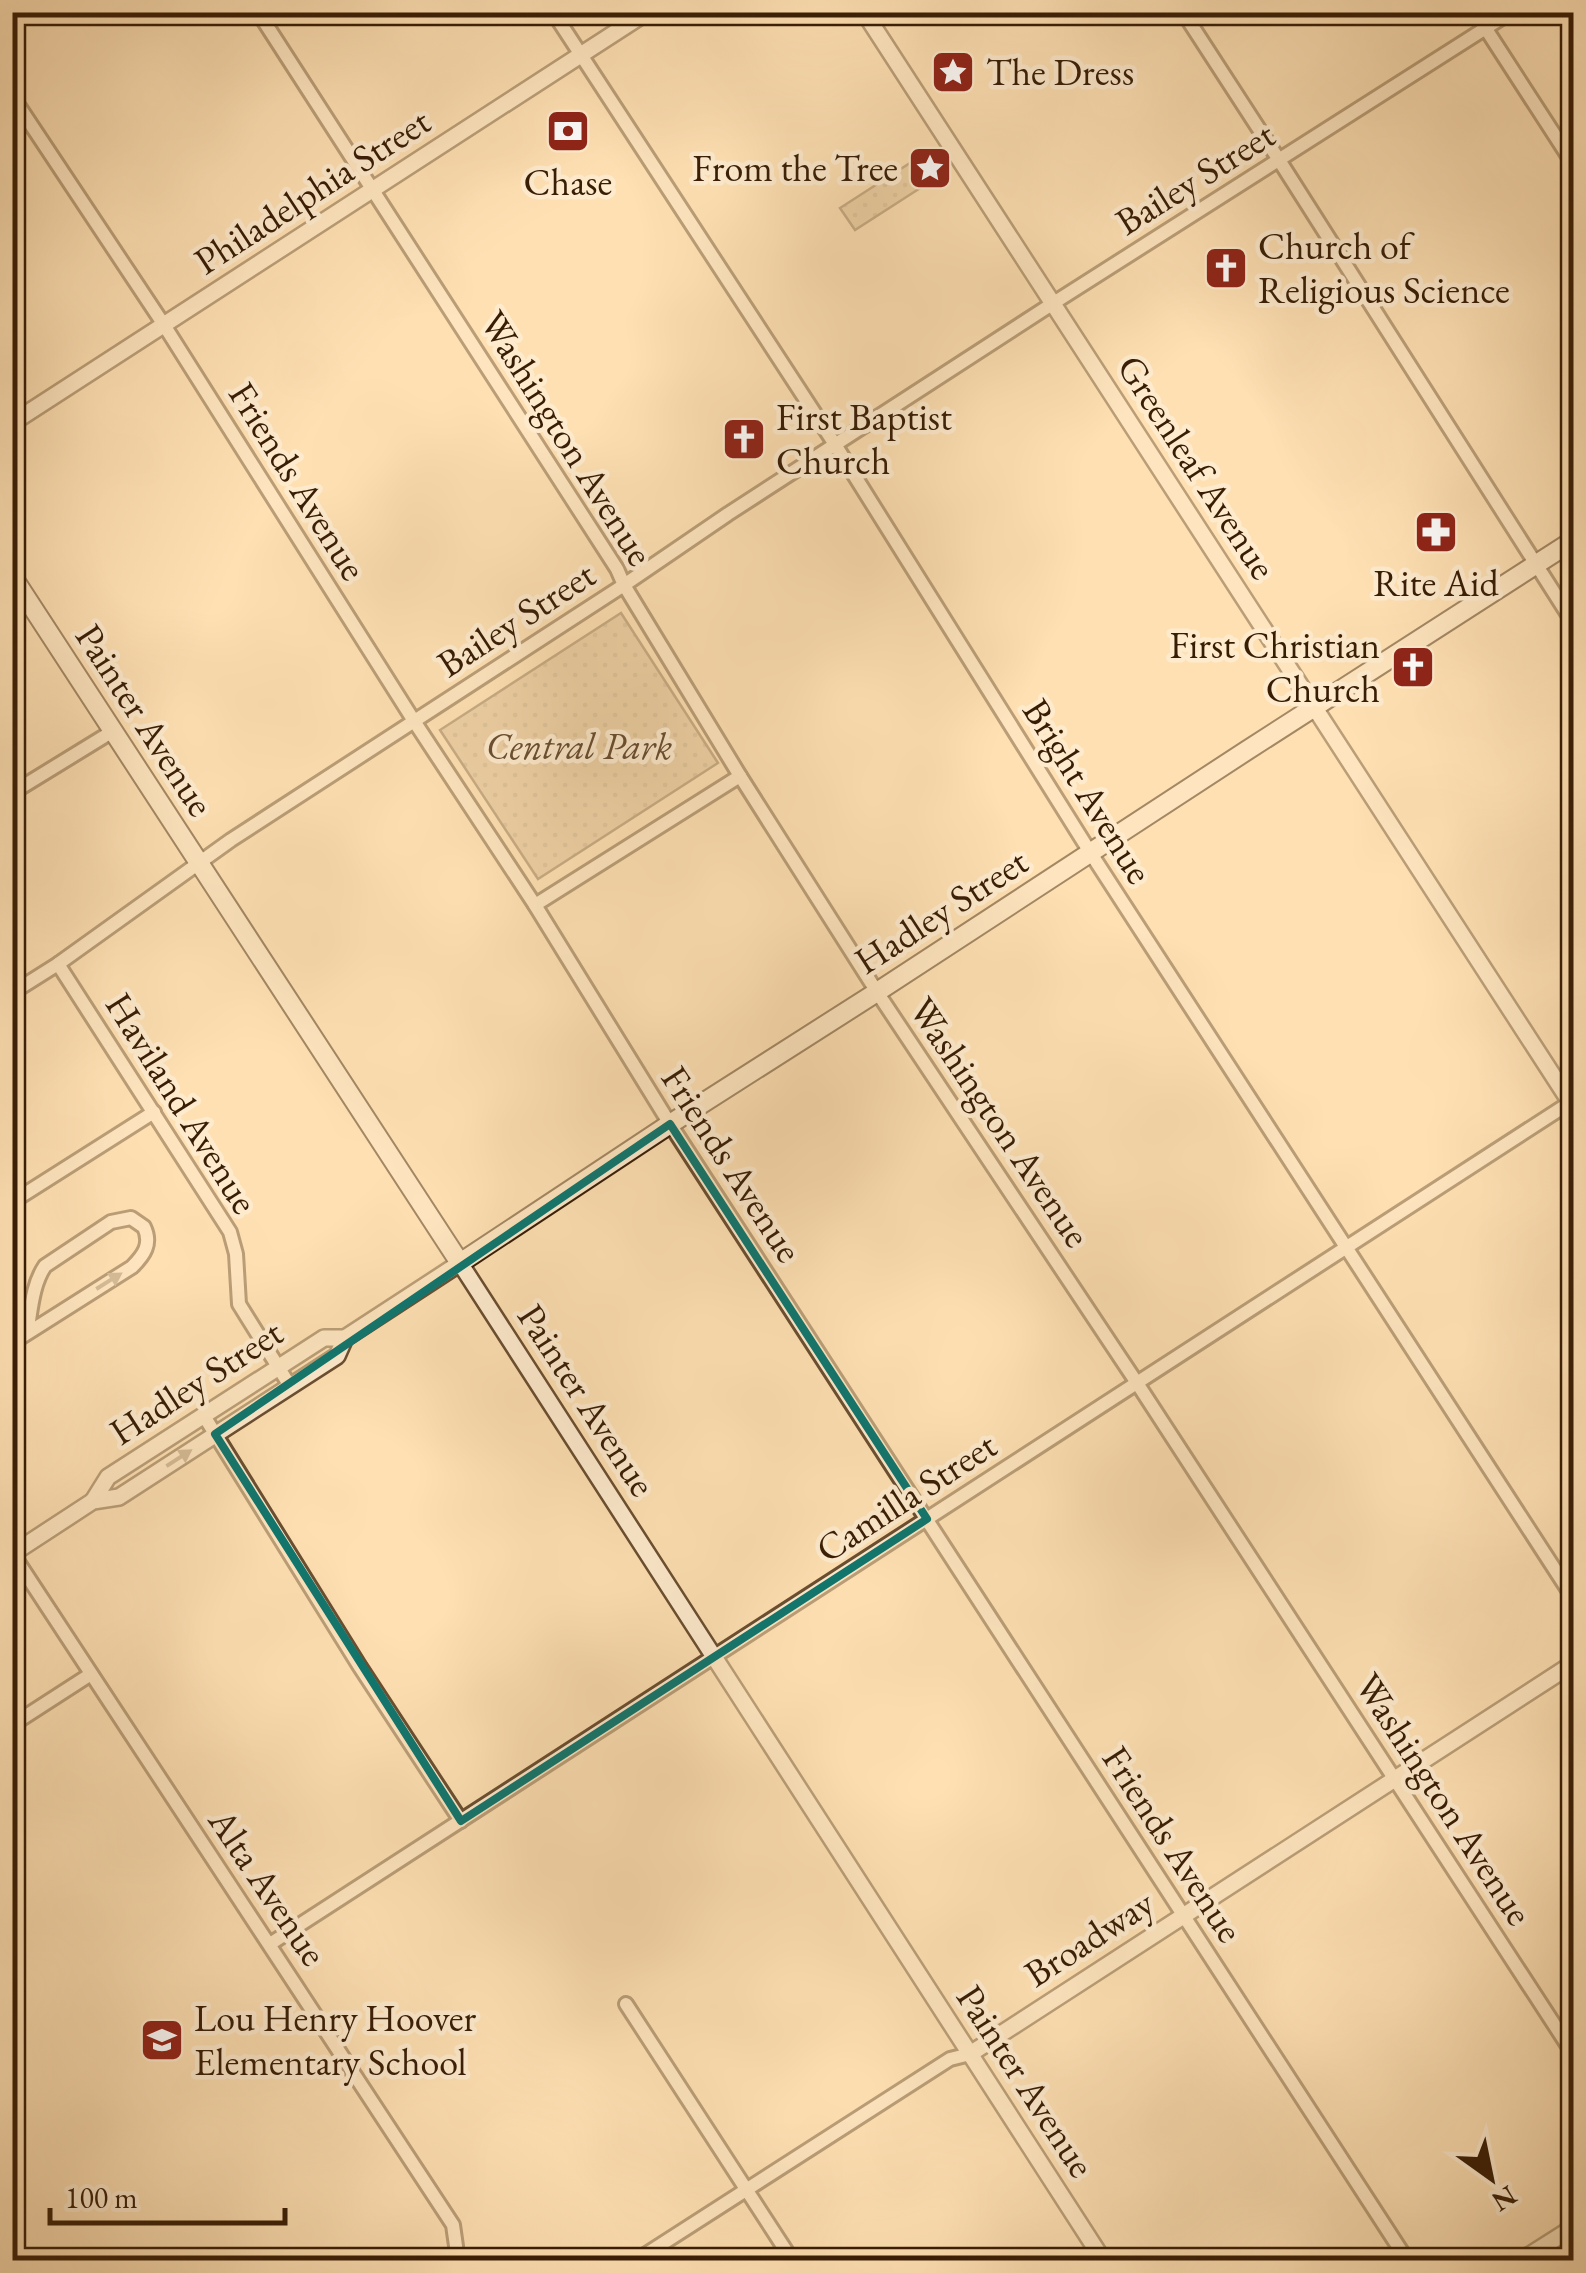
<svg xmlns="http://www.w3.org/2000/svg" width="1586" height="2273" font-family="'EB Garamond',serif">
<defs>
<pattern id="grass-dots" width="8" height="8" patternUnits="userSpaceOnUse" patternTransform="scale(2.5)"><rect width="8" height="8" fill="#dcbf95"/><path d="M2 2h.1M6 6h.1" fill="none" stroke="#bea47f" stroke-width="1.8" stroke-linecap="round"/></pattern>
</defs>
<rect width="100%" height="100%" fill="#fee0b3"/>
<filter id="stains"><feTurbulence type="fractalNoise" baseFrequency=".002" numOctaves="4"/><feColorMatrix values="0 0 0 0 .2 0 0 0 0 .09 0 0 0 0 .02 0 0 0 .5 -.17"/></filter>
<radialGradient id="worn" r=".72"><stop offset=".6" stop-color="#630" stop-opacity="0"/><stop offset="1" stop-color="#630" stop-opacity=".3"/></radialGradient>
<!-- grass -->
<g fill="url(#grass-dots)" stroke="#8a6e4d" stroke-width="2.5">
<polygon points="924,154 939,176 855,230 840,208"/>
<polygon points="621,613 718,763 538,879 440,730"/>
</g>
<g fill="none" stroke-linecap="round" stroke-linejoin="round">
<!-- minor casing -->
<g stroke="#6a4e30" stroke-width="18">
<g id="minor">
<polyline points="258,12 617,569 624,585 740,776 877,992 1137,1383 1574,2055"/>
<polyline points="553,12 836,446 1090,852 1574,1599"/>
<polyline points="1183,12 1279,160 1574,624"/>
<polyline points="1475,12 1574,165"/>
<polyline points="12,96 164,325 414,721 535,905 670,1124 1407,2260"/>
<polyline points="12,793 113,731"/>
<polyline points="535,905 740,776"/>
<polyline points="58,964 230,1232 236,1254 239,1304 290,1386"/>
<polyline points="12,993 58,964 231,840 624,585 728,514 1052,304 1511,12"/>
<polyline points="12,1202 154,1112"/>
<path d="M12 1343 132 1267C144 1255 152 1244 144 1227L131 1218 111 1222 45 1266C32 1285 31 1311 27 1333"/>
<polyline points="204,1416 360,1667 461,1821"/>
<polyline points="12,1553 453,2225 456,2246 455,2260"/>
<polyline points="12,1725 91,1674"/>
<polyline points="270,1944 1574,1100"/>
<polyline points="626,2004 792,2260"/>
<polyline points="637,2260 950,2059 970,2054"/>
</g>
</g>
<!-- tertiary casing -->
<g stroke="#6a4e30" stroke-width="20">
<g id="tertiary">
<polyline points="864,12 1574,1108"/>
<polyline points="12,423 647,12"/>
<polyline points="93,1501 108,1477 324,1338 345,1338"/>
<polyline points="12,1554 93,1501 119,1497 337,1356 345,1338 460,1263 1103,2260"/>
<polyline points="970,2054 1574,1663"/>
<polyline points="1522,2260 1574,2227"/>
</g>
</g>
<!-- secondary casing -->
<g stroke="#381d05" stroke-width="22">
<polyline id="secondary" points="12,576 460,1263 670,1124 877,992 1246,751 1574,540"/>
</g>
<!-- minor -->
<use href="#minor" stroke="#feebce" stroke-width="12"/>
<!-- tertiary -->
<use href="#tertiary" stroke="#feebce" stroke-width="15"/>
<!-- secondary -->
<use href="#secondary" stroke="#feebce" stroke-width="18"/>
</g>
<!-- one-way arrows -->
<defs><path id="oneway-solid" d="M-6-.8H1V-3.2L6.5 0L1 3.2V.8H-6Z" transform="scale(2.5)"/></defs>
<g fill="#a58e74">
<use href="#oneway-solid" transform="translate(109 1281) rotate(-32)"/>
<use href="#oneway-solid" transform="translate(179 1458) rotate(-33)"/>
</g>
<!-- marked area -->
<path d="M0 0H1586V2273H0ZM670 1124 927 1519 461 1821 215 1434Z" fill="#fee0b3" fill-opacity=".55" fill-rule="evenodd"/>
<path fill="none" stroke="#0f766e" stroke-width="8" stroke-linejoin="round" d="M670 1124 927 1519 461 1821 215 1434Z"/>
<!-- icons -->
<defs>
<g id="sight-square" transform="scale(2.25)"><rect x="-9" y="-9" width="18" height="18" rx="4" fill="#8f2418" stroke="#feebce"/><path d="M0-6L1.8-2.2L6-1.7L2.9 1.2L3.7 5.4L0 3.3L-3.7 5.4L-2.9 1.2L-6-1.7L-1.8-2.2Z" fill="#fff"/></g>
<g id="bank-square" transform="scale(2.25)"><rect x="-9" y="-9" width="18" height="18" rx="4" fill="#8f2418" stroke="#feebce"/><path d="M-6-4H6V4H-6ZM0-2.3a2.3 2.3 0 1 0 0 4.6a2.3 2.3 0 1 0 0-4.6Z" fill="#fff"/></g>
<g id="church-square" transform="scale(2.25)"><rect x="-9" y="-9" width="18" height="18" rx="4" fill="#8f2418" stroke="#feebce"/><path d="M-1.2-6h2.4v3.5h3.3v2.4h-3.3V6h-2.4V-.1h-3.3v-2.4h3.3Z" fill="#fff"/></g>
<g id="pharmacy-square" transform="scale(2.25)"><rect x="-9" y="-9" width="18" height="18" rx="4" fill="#8f2418" stroke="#feebce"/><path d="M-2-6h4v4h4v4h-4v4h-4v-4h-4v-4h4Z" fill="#fff"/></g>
<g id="school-square" transform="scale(2.25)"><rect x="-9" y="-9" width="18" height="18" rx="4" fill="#8f2418" stroke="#feebce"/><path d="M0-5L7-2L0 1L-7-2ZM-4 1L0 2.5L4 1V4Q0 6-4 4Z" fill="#fff"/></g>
</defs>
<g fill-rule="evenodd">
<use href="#sight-square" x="953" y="72"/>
<use href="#bank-square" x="568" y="131"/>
<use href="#sight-square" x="930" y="168"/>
<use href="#church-square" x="1226" y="268"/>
<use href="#church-square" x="744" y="439"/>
<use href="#pharmacy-square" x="1436" y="532"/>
<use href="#church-square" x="1413" y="667"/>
<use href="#school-square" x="162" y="2040"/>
</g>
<g text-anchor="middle" stroke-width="9" stroke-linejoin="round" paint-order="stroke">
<!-- poi labels -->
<g font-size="38" fill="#381d05" stroke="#feebce" text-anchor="start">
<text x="986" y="85">The Dress</text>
<text x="898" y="181" text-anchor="end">From the Tree</text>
<text x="568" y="195" text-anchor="middle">Chase</text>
<text x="1258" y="259">Church of<tspan x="1258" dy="44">Religious Science</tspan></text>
<text x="776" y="430">First Baptist<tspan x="776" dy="44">Church</tspan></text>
<text x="1436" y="596" text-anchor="middle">Rite Aid</text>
<text x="1380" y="658" text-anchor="end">First Christian<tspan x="1380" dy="44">Church</tspan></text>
<text x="194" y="2031">Lou Henry Hoover<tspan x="194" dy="44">Elementary School</tspan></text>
</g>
<!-- street labels -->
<g font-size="38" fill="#381d05" stroke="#feebce">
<text transform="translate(1195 178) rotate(-32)" y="13">Bailey Street</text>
<text transform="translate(312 191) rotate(-33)" y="13">Philadelphia Street</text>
<text transform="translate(567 438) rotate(58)" y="13">Washington Avenue</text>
<text transform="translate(1197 467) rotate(57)" y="13">Greenleaf Avenue</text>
<text transform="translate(298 481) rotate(58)" y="13">Friends Avenue</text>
<text transform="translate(516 619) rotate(-33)" y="13">Bailey Street</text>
<text transform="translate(145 720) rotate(57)" y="13">Painter Avenue</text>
<text transform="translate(1088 791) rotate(58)" y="13">Bright Avenue</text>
<text transform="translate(941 911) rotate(-33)" y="13">Hadley Street</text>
<text transform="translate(182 1103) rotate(58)" y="13">Haviland Avenue</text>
<text transform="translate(1000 1122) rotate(56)" y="13">Washington Avenue</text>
<text transform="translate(732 1164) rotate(57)" y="13">Friends Avenue</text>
<text transform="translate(196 1382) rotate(-33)" y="13">Hadley Street</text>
<text transform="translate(587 1400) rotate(57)" y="13">Painter Avenue</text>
<text transform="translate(906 1497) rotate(-33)" y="13">Camilla Street</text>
<text transform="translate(1444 1799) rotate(57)" y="13">Washington Avenue</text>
<text transform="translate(1173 1844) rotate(57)" y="13">Friends Avenue</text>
<text transform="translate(268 1887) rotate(56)" y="13">Alta Avenue</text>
<text transform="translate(1089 1938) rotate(-33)" y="13">Broadway</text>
<text transform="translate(1026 2081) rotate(57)" y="13">Painter Avenue</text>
</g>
<!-- park labels -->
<g font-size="38" font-style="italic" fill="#694e30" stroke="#feebce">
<text x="579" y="759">Central Park</text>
</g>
</g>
<!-- margin -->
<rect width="1586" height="2273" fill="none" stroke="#fee0b3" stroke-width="50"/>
<rect x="15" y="15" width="1556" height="2243" fill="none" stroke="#381d05" stroke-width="5"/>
<rect x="25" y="25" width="1536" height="2223" fill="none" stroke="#381d05" stroke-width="2.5"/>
<!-- north arrow -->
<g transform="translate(1491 2178) rotate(147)" stroke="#feebce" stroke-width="8" paint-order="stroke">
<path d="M0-8L18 38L0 25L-18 38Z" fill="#381d05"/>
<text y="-15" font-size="28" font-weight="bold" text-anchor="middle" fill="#381d05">N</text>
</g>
<!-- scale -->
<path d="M50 2208v15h235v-15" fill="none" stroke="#381d05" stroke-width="5"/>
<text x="65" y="2208" font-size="30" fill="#381d05" stroke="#feebce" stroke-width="8" paint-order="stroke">100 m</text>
<rect width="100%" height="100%" filter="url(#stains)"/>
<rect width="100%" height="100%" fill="url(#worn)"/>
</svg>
